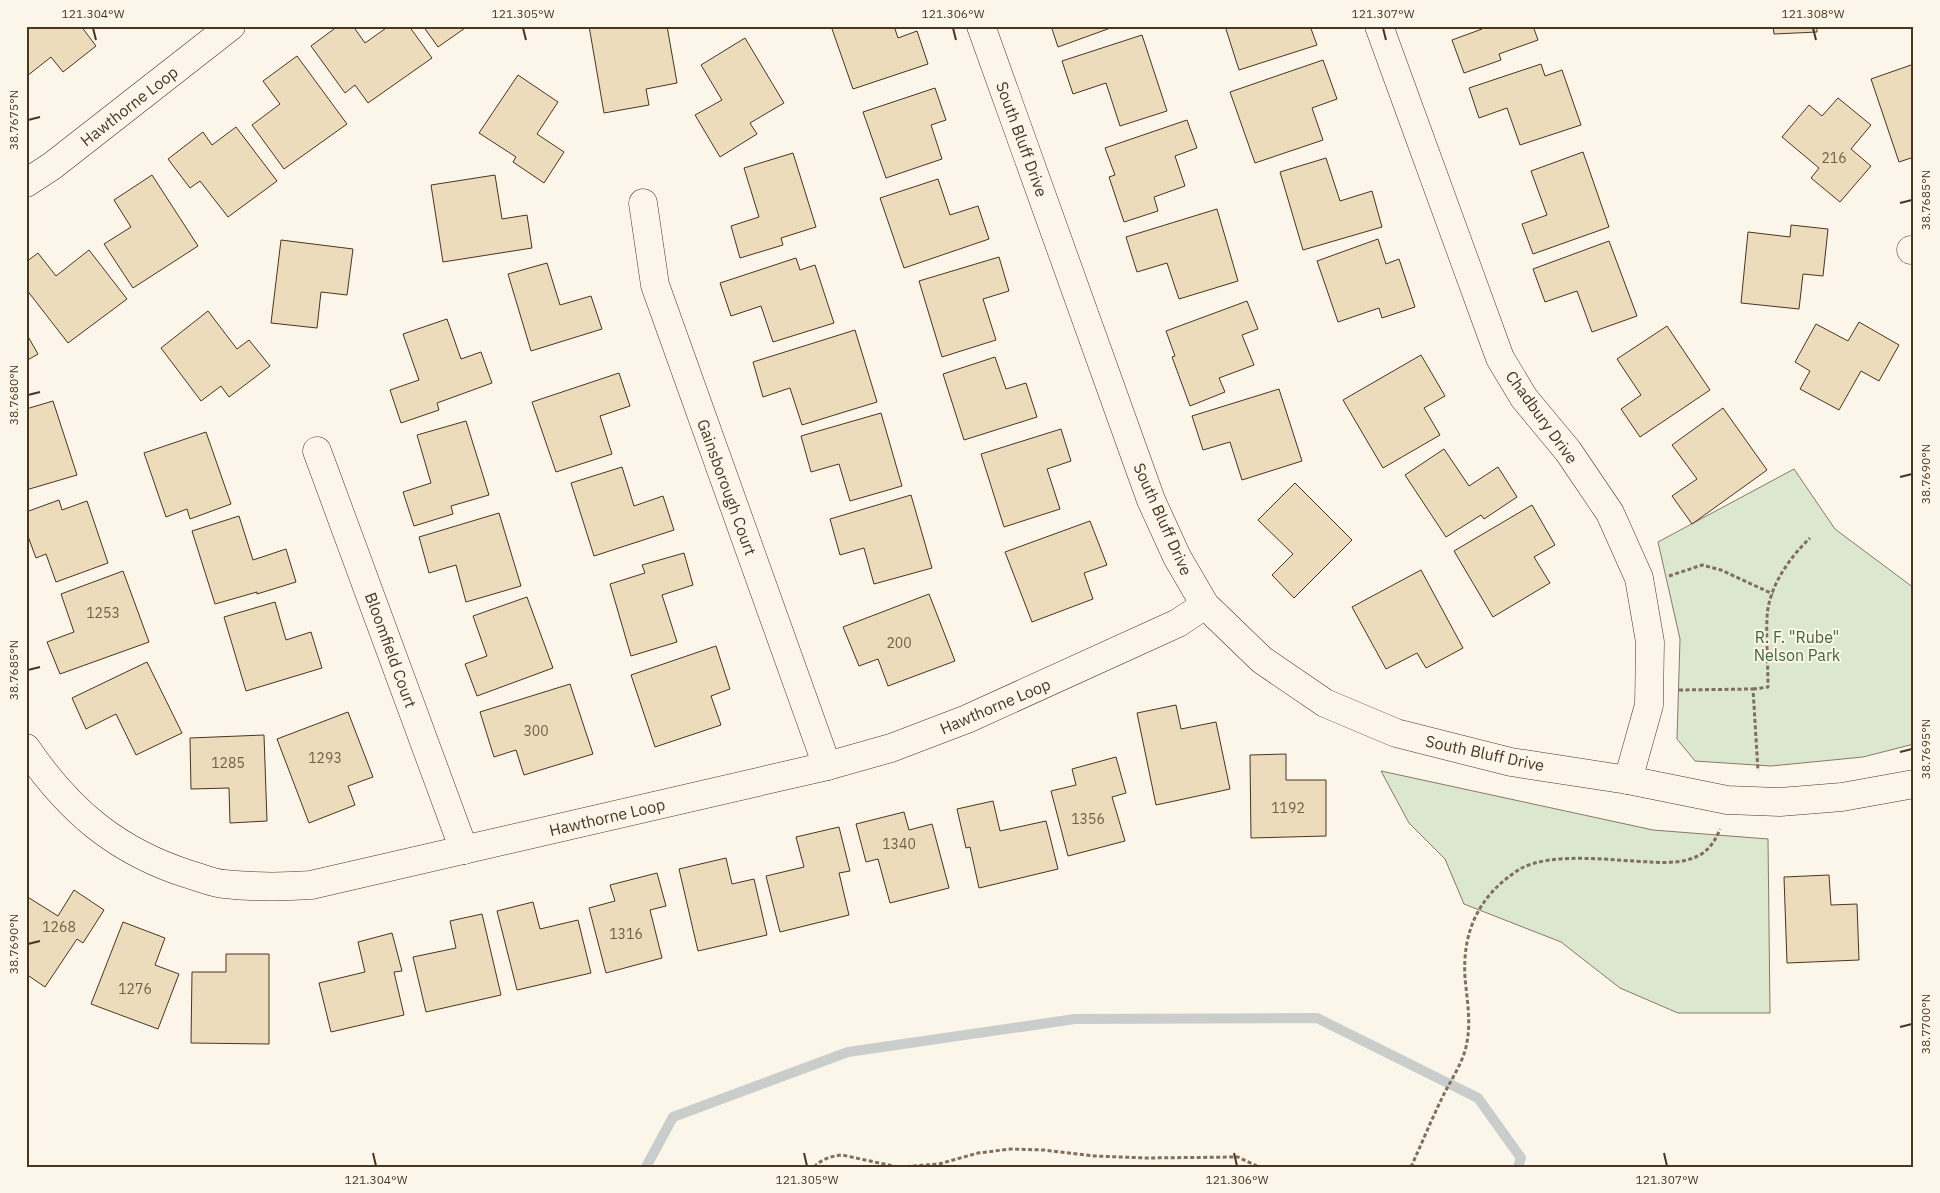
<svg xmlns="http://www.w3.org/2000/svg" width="1940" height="1193" font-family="'IBM Plex Sans',sans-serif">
<rect width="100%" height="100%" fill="#fbf6e9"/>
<!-- green -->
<g fill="#dce7d0" stroke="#887966">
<polygon points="1794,469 1835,529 1914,588 1914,744 1863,757 1771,766 1695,761 1677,739 1680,639 1658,542"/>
<polygon points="1381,771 1653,830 1768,839 1770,1013 1678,1013 1620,988 1561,942 1464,904 1445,859 1409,823"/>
</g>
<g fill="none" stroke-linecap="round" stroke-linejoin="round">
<!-- stream -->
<polyline stroke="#c9cecd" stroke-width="10" points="646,1167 673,1117 848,1052 1075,1019 1317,1018 1478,1098 1521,1158 1518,1167"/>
</g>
<!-- building -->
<g fill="#ecdcbc" stroke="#4a3520">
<polygon points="26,26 81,26 96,46 63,72 51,57 27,76"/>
<polygon points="338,26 353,26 365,43 389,26 409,26 432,58 368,103 355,85 345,93 311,46"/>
<polygon points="423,26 468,26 438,47"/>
<polygon points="589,26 667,26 677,83 646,89 649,105 604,113"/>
<polygon points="831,26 894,26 898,38 917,31 928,64 853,89"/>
<polygon points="1051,26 1116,26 1058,47"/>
<polygon points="1225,26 1310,26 1317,45 1239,70"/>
<polygon points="1481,26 1533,26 1538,40 1499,54 1501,60 1464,73 1452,40 1482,29"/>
<polygon points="1773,26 1817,26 1817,32 1774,34"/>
<polygon points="1142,35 1167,111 1120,126 1106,83 1073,94 1062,61"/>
<polygon points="745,38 784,103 750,123 757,134 720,157 695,115 722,100 701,65"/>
<polygon points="297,56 347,124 284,169 252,125 280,104 263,81"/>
<polygon points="1323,60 1337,99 1312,108 1323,140 1255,163 1230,92"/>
<polygon points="1541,64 1545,76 1562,70 1581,125 1520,145 1507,108 1479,118 1469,88"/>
<polygon points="1914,64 1914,157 1899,162 1871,79"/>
<polygon points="518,75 558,102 537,134 564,152 544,183 513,162 516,157 479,133"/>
<polygon points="935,88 946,120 931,125 942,159 886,178 863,112"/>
<polygon points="1838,98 1871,125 1851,149 1871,166 1840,202 1811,178 1819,168 1782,137 1809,105 1822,116"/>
<polygon points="1187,120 1197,148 1175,156 1185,186 1154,197 1158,211 1124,222 1109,177 1115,175 1105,148"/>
<polygon points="236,127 277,181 228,217 200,181 190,188 168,159 203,132 212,145"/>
<polygon points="1583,152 1609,227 1533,254 1522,224 1547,215 1531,171"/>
<polygon points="793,153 816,227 781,238 783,245 740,258 731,226 759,217 744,168"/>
<polygon points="1326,158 1340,201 1372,191 1382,227 1303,250 1280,172"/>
<polygon points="152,175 198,246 133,288 104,244 131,227 114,200"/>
<polygon points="495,175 502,219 527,215 532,248 443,262 431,185"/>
<polygon points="938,179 950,215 978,206 989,239 904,268 880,198"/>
<polygon points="1217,209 1238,281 1179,299 1167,263 1137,272 1126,237"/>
<polygon points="1791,225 1828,229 1823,276 1803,274 1799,309 1741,303 1748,232 1790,237"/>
<polygon points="1378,239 1386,264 1399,259 1415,307 1382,318 1379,308 1338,322 1317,261"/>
<polygon points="281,240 353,249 347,295 321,292 317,328 271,323"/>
<polygon points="1609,241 1637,316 1592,332 1577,291 1545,302 1533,269"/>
<polygon points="89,250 127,299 68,343 26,289 26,262 38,253 56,276"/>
<polygon points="999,257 1009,291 983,299 996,340 942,357 919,281"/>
<polygon points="796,258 800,270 815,265 834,323 773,342 761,306 731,316 720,283"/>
<polygon points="547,263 560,305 591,296 602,329 531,351 508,274"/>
<polygon points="1247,301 1258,329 1242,335 1254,365 1219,378 1225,392 1190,406 1172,357 1175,356 1166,331"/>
<polygon points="208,311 237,349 249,340 270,366 229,397 221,386 201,401 161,348"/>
<polygon points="447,319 461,359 481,352 492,383 437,403 439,410 401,423 390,390 419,380 403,334"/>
<polygon points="1859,322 1899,345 1879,381 1861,371 1839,410 1800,389 1810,371 1795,362 1816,324 1848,341"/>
<polygon points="1667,326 1710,390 1640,437 1621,409 1641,395 1617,359"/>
<polygon points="855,330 877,402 802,425 790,388 763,397 753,362"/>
<polygon points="26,333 38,354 26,361"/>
<polygon points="1421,355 1445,396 1424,408 1440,435 1383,468 1343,400"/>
<polygon points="995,357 1006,389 1026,383 1037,417 964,440 943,374"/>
<polygon points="619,373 630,406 600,416 612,454 556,472 532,402"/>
<polygon points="1279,389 1302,461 1242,480 1230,442 1203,450 1192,416"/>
<polygon points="53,401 77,475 26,490 26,409"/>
<polygon points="1723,408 1767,470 1692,524 1672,496 1697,479 1672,445"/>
<polygon points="881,413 902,486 850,501 839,464 811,472 801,436"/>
<polygon points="466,421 489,495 451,506 453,514 414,526 403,492 431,483 417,435"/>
<polygon points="1061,429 1071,461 1047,469 1060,509 1004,527 981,454"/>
<polygon points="206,432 231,504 190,519 187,509 166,517 144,453"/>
<polygon points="1444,449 1469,486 1498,467 1517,497 1484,519 1481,515 1446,537 1405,475"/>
<polygon points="622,467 634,506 663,496 674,530 594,556 571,483"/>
<polygon points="1295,483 1352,540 1294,598 1272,575 1293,554 1258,520"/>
<polygon points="911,495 932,568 874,584 864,548 840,555 830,519"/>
<polygon points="59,500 62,510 87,501 108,563 56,582 46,554 36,558 26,531 26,512"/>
<polygon points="1532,505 1555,545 1534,557 1550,583 1493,617 1454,551"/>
<polygon points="499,513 521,586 466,602 456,565 429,573 419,537"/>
<polygon points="239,516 253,560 286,549 296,582 257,594 257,592 215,604 192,531"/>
<polygon points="1090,521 1107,565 1084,573 1093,599 1032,622 1005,552"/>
<polygon points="684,553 693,585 662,595 677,642 631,656 610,584 645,573 642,565"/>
<polygon points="1421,570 1463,648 1426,668 1417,653 1386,669 1352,607"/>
<polygon points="123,571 149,642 60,674 47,642 74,632 61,594"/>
<polygon points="929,594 955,661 888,686 878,659 859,666 843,627"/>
<polygon points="527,597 553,668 477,696 465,664 487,656 473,616"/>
<polygon points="275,602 286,640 311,632 322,668 246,691 224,617"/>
<polygon points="716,646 730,689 711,696 721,725 655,747 631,675"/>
<polygon points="147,662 182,733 136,755 116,714 86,729 72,698"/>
<polygon points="570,684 593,754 524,775 516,750 494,757 480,712"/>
<polygon points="1176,705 1181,729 1216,722 1230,789 1156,805 1137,713"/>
<polygon points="348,712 373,777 348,786 355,805 309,823 277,739"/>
<polygon points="264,735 267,821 230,823 229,788 191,789 190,738"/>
<polygon points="1286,754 1286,780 1326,780 1326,836 1251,838 1250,755"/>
<polygon points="1116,757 1126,793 1112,797 1125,841 1068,856 1051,791 1076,785 1072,769"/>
<polygon points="993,801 1000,831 1046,821 1058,869 979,888 970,847 966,848 957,809"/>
<polygon points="904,812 909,830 932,824 949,888 890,903 878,859 866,862 856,824"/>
<polygon points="839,827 850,871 839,873 849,915 780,932 766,876 804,867 796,837"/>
<polygon points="726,858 732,884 754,879 767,935 698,951 679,869"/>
<polygon points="657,873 666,906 650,910 662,958 606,973 589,908 615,901 610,885"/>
<polygon points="1829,875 1831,905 1857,904 1859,960 1787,963 1784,877"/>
<polygon points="74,890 104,910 83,943 77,939 45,987 26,974 26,896 58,916"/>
<polygon points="533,902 540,929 578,920 591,973 517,990 497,911"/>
<polygon points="482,914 501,995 426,1012 413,957 456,948 450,921"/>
<polygon points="123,922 165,938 155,965 179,974 158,1029 91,1004"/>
<polygon points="392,933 402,971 394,972 404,1015 331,1032 319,983 365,972 358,942"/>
<polygon points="226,954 269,954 269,1044 191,1043 192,972 226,972"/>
</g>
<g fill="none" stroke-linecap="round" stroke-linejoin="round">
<!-- street casing -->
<g stroke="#4a3520" stroke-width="29">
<g id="street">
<polyline points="981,26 1151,500 1177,557 1205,605 1262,660 1325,703 1396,733 1511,762 1628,780 1727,800 1780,802 1842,797 1914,784"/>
<polyline points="1379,26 1500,358 1524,398 1568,451 1610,513 1639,578 1650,642 1649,705 1628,780"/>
<polyline points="26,183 52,166 231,26"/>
<polyline points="643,203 655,285 827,766"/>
<polyline points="1911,250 1914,250"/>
<polyline points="317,451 464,850"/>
<path d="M26 748C69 811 117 852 191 875 202 878 213 883 224 884 253 887 282 887 311 885L827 766 891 748 967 719 1178 623 1205 605"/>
</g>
</g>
<!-- path -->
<g stroke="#7f6f5c" stroke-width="3" stroke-dasharray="4 2.5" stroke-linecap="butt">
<polyline points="1669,576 1702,565 1721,570 1773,594"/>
<path d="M1753 689 1768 687C1768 664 1766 641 1767 618 1768 588 1789 558 1810 538"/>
<polyline points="1679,690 1753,689 1758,771"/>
<path d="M814 1167C822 1159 831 1156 842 1155L898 1167"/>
<polyline points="900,1167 939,1164 978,1153 1011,1149 1044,1150 1094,1156 1146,1158 1238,1157 1259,1167"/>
<path d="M1411 1167C1422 1143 1432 1118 1444 1094 1452 1078 1464 1061 1467 1042 1471 1021 1467 999 1465 978 1462 930 1480 894 1520 869 1551 851 1616 861 1651 862 1668 863 1688 863 1703 853 1711 847 1716 839 1720 829"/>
</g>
<!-- street -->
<use href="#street" stroke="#fbf6e9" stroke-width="28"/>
</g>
<!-- ticks -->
<path fill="none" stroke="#4a3520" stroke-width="2" d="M93 28 96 40M523 28 526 40M953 28 956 40M1383 28 1386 40M1813 28 1816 40M28 120 40 117M1900 203 1912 200M28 395 40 392M1900 477 1912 474M28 670 40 667M1900 752 1912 749M28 944 40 941M1900 1027 1912 1024M373 1153 376 1166M804 1153 807 1166M1234 1153 1237 1166M1664 1153 1667 1166"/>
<g text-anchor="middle" stroke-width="4" stroke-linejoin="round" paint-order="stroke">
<!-- number labels -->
<g font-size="14" fill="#725f47">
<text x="1834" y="163">216</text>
<text x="103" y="618">1253</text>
<text x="899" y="648">200</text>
<text x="536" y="736">300</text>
<text x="325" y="763">1293</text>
<text x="228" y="768">1285</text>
<text x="1288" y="813">1192</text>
<text x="1088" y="824">1356</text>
<text x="899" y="849">1340</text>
<text x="59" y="932">1268</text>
<text x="626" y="939">1316</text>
<text x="135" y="994">1276</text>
</g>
<!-- street labels -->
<g font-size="16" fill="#4a3520" stroke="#fbf6e9">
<text transform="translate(129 106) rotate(-38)" y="6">Hawthorne Loop</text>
<text transform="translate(1022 139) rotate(70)" y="6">South Bluff Drive</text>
<text transform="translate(1542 417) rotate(54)" y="6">Chadbury Drive</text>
<text transform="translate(727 487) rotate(70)" y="6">Gainsborough Court</text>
<text transform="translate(1163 519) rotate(66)" y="6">South Bluff Drive</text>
<text transform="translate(391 650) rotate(70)" y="6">Bloomfield Court</text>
<text transform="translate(995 706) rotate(-23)" y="6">Hawthorne Loop</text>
<text transform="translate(1485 753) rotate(12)" y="6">South Bluff Drive</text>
<text transform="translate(607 817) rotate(-13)" y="6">Hawthorne Loop</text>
</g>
<!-- park labels -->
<g font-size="16" fill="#436837" stroke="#fbf6e9">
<text x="1797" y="643">R. F. "Rube"<tspan x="1797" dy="18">Nelson Park</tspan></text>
</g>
</g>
<!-- border -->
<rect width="1940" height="1193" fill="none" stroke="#fbf6e9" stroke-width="55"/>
<rect x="28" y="28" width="1884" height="1138" fill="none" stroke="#4a3520" stroke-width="2"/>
<g font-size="12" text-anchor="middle" fill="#4a3520">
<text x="93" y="18">121.304°W</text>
<text x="523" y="18">121.305°W</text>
<text x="953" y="18">121.306°W</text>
<text x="1383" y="18">121.307°W</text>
<text x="1813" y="18">121.308°W</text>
<text transform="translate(14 120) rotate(-90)" y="4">38.7675°N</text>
<text transform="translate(1926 200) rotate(-90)" y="4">38.7685°N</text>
<text transform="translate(14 395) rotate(-90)" y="4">38.7680°N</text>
<text transform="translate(1926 474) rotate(-90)" y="4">38.7690°N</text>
<text transform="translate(14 670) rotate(-90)" y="4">38.7685°N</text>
<text transform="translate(1926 749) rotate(-90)" y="4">38.7695°N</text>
<text transform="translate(14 944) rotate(-90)" y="4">38.7690°N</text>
<text transform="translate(1926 1024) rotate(-90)" y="4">38.7700°N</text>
<text x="376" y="1184">121.304°W</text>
<text x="807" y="1184">121.305°W</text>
<text x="1237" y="1184">121.306°W</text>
<text x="1667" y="1184">121.307°W</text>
</g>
</svg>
